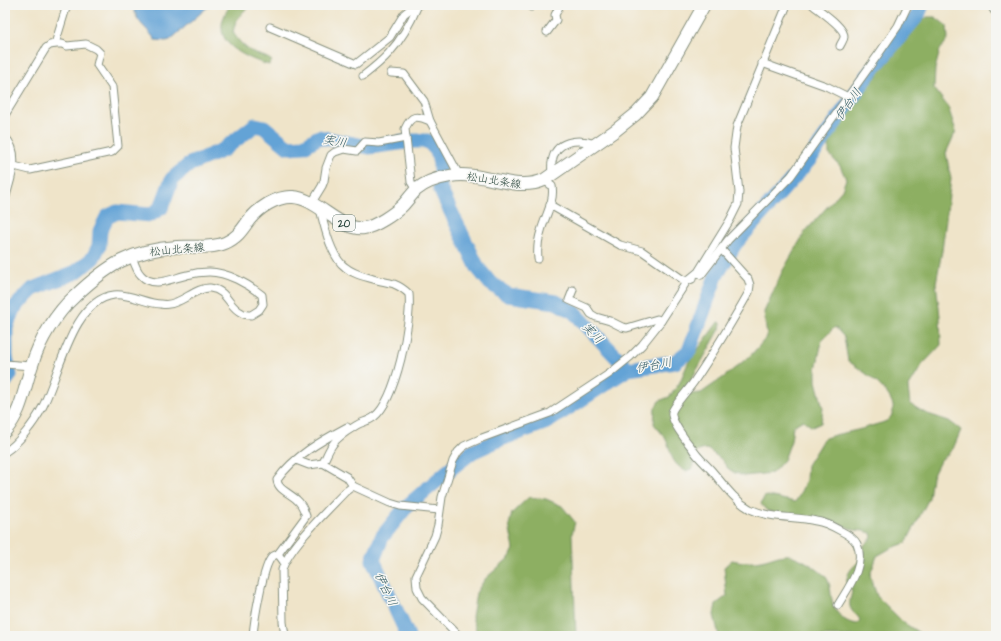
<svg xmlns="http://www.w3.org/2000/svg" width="1001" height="641" font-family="'Architects Daughter','Klee One',sans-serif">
<rect width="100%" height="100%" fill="#f6f6f2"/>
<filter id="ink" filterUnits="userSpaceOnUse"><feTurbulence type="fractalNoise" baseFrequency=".025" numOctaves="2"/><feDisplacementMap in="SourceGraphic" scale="8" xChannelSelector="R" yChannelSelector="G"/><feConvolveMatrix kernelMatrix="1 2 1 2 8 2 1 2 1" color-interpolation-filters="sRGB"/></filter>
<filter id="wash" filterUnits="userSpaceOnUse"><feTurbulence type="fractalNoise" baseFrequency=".012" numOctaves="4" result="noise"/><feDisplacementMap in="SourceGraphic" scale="16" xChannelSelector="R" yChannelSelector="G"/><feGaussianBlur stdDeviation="0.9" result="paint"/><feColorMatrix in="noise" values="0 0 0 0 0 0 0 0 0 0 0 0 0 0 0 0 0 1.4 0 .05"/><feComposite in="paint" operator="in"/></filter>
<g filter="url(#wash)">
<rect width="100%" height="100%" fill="#efe4c9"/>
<!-- forest -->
<g fill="#8daf62" stroke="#56764b">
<path d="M230 5H252C241 12 236 19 233 32 238 41 245 48 254 53 261 56 266 56 272 61L269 65C254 61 222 48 222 29 221 20 226 12 230 5Z"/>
<path d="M927 17H935L947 26 948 39 940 50 935 69 934 88 948 107 956 131 946 153 951 179 942 251 936 283 940 316 941 345 922 365 908 388 910 404 925 413 949 421 961 430 953 449 940 461 932 477 929 498 906 543 891 548 877 556 870 575 877 596 904 623 924 636H719L714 615 716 604 727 596 724 567 732 560C742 562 751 563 762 561 770 559 781 554 789 555 800 557 815 567 824 575 831 581 830 591 832 600 834 612 844 623 857 624L860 620C858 615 853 614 851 609 848 604 851 597 852 591 851 589 848 585 847 583 845 572 856 564 863 558L864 545 872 538 871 533 864 531 854 530 838 523 816 518 775 513 766 510 761 504 764 497 768 496 795 502 799 496 806 480 807 465 819 446 823 439C837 433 853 432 868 427 873 425 884 423 888 420 909 400 861 370 848 361L844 337 835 327 822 340 816 370V381L823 408 821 423 812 427 803 420 793 426 791 441 784 460 772 473 744 476 730 471 721 459 707 449C693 451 693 455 693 468L686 471C668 462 673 451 664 436 661 432 657 428 654 424L655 408 659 401 669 397 679 384 688 363 718 322 721 323 720 329 686 389 690 394 701 393 724 377 751 355 767 337 764 312 782 272 805 232 842 190 846 179 840 166 829 154V140L874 79 921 22Z"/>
<polygon points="529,497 546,499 562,506 575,522 572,534 576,636 478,636 472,617 476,593 485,579 510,557 514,549 509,525 512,513"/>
</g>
<!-- water -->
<path fill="#64a3d6" stroke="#427085" d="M135 5H210L170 40 166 41 155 40C148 28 132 20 135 5Z"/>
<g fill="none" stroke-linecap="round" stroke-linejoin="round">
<!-- river -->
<g stroke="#64a3d6" stroke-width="15">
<polyline points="5,382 10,375 6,357 6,328 13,309 33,289 76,272 93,258 99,246 100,231 107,217 117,212 150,215 161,208 172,179 190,164 223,150 255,125 264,127 288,147 304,146 319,137 369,147 414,141 428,141 437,151 440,164 440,189 478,268 490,283 508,295 556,302 574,312 628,369"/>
<polyline points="408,636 373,560 382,537 406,507 454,466 472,452 501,439 547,422 628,369 675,362 689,351 716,276 735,244 810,159 868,75 918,15 922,5"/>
</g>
</g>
</g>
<g filter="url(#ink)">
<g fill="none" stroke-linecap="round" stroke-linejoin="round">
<!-- street casing -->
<g stroke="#87907e" stroke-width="9">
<g id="street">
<path d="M813 5C820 11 846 28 844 37 844 40 841 43 840 46"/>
<polyline points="531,7 533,5"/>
<polyline points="270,27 356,64 390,37 404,14 415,5"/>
<polyline points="547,32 556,20 555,15 560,5"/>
<polyline points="55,44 67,5"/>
<polyline points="762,63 826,86 848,97"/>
<polyline points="391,73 404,74 424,101 430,121"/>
<path d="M363 76C372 69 381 62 389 53 401 40 411 22 418 5"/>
<polyline points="5,115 46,48 50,45 55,44 62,44 67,46 86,44 96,49 100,53 97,65 112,87 118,146 112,152 30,170 14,166"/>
<path d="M5 137C22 154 10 179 5 200"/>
<path d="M552 175C552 171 551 166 552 162 555 140 578 138 595 144"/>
<path d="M416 190 411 182 405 129C411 115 416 115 430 121L459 175"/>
<polyline points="311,204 322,186 324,181 326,168 331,155 335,152 344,149 357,151 365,142 379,143 406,138"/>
<polyline points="550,205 620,245 642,251 682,279 687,281 692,279"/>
<path d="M320 209C324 225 331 257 345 267 353 274 363 276 373 279 379 281 387 282 394 284 399 286 405 290 409 294 412 321 396 400 374 417 369 421 362 422 357 425 349 430 338 436 333 444 329 449 326 457 323 463L347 477 353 486 390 503 400 506 439 510"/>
<path d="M721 249 748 279 750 285 749 292C732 322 714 352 695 380 691 387 673 406 672 412 670 420 686 441 692 448 697 457 705 463 712 471 724 485 734 500 750 509 771 519 794 516 816 521 825 522 832 526 841 531 847 534 854 538 857 544 866 565 848 588 838 605"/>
<path d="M538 259C537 249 538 240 541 231 545 216 555 201 552 186L544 180"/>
<polyline points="701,275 728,240 791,176 880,52 898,26 908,5"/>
<polyline points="573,290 569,300 587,308 591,314 596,317 610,321 622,327 627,328 657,319 661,321"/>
<polyline points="5,364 31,366"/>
<path d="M5 452C18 444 35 422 42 408 59 377 72 300 114 295 129 293 147 304 161 304 166 305 172 304 176 302 186 299 199 287 210 288 228 290 228 307 242 313 244 315 248 315 251 315L259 310 263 304 262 295C248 284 227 272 209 272 202 272 194 273 187 275 173 278 153 289 141 275 136 270 134 262 132 256"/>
<polyline points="296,460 309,465 323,463"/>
<path d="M284 562 278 554 306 516C304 510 302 504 297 500 290 493 278 490 277 480 294 456 321 441 347 427"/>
<path d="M253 636C254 622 263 565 272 557 274 555 276 555 278 554"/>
<path d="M285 636 283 622 282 570C288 548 328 510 345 492L353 486"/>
<polyline points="459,636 422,598 417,588 416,576 435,536 438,525 442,497 453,461 458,452 464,446 482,438 550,413 609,374 630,357 642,345 661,321 687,281 698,272 730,220 738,204 739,192 734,148 737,126 787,5"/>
</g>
</g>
<!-- primary casing -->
<g stroke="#87907e" stroke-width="14">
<g id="primary">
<polyline points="994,5 996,9"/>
<path d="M5 431C22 412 24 388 32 365 39 341 56 313 75 296 108 265 131 250 177 247 192 246 210 249 225 243 237 238 242 230 249 220 259 208 276 196 293 197 317 198 340 231 364 228 375 227 395 213 402 206 407 201 411 195 416 190 425 182 438 178 450 176 482 170 515 193 544 180L616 130 636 114 652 97 704 5"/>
</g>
</g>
<!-- street -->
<use href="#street" stroke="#fff" stroke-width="7"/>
<!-- primary -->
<use href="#primary" stroke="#fff" stroke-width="12"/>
</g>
</g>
<g text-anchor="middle" stroke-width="3" stroke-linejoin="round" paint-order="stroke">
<!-- shield labels -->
<rect fill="#f6f6f2" stroke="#60746d" stroke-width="1" x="333" y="215" width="22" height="16" rx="3"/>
<g font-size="10" font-weight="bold" fill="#1f3d34">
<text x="344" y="227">20</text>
</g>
<!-- street labels -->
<g font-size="11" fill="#1f3d34" stroke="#f6f6f2">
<text transform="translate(494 180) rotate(9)" y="4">松山北条線</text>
<text transform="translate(177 249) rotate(-5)" y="4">松山北条線</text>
</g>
<!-- water labels -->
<g font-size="12" font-style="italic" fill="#345c65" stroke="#f6f6f2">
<text transform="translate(848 104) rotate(-55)" y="4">伊台川</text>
<text transform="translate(335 141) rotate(9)" y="4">実川</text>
<text transform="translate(593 333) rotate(46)" y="4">実川</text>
<text transform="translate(654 365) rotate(-11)" y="4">伊台川</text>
<text transform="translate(386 589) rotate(65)" y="4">伊台川</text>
</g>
</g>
<!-- margin -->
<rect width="1001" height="641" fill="none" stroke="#f6f6f2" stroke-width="20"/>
</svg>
